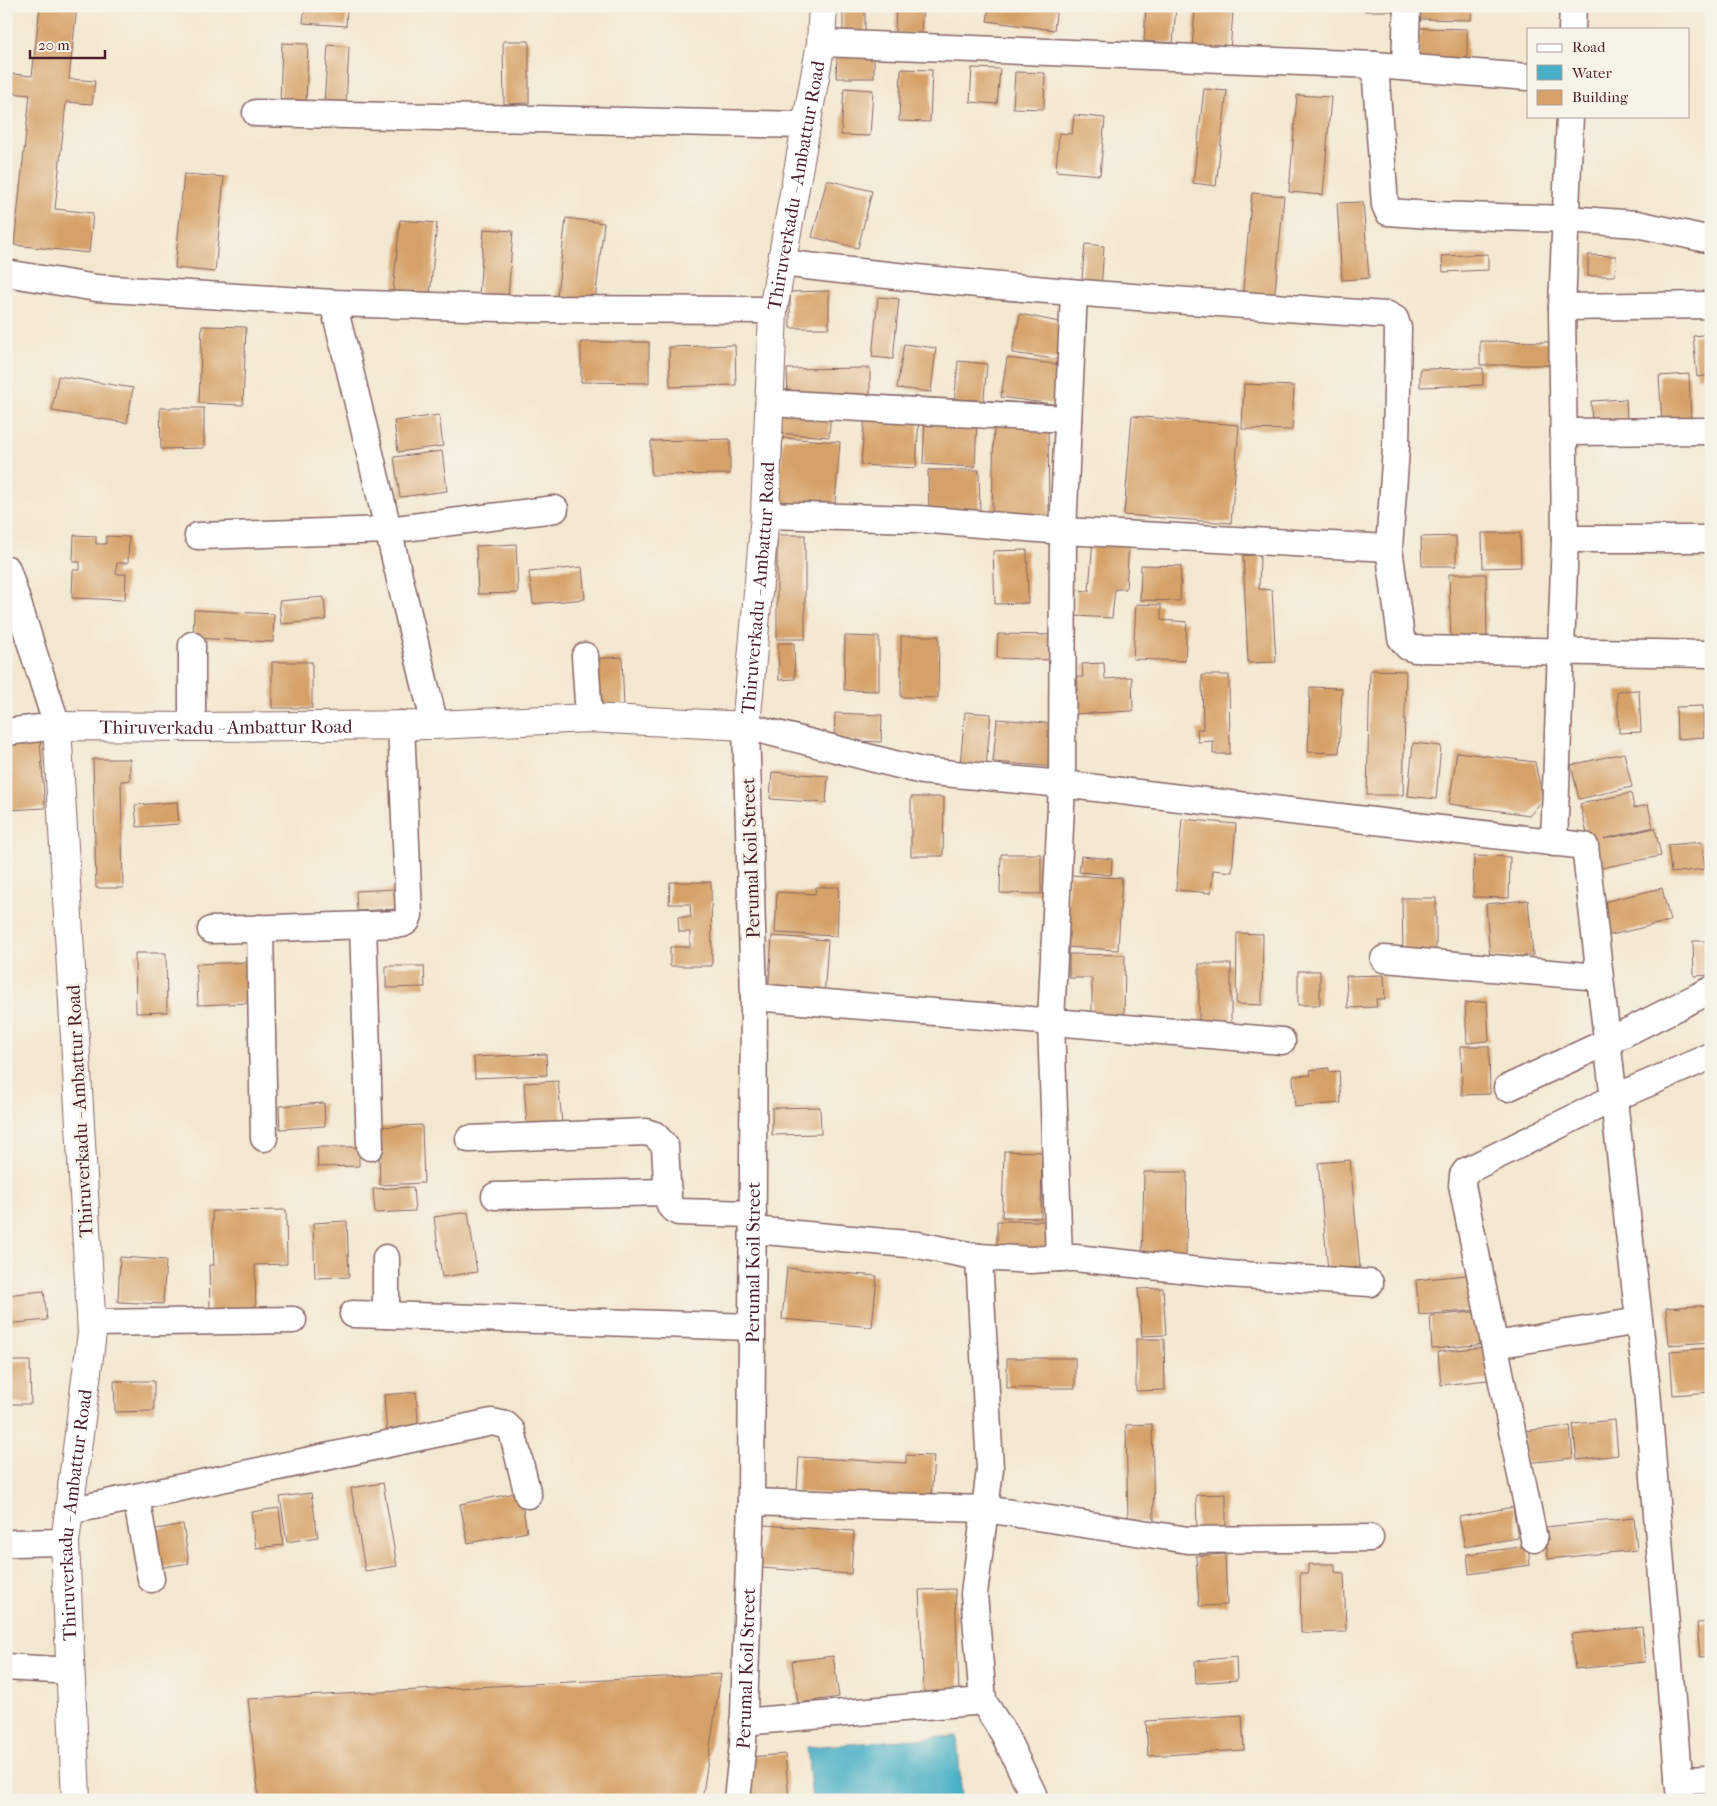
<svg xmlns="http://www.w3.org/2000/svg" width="1717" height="1806" font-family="'IM FELL French Canon',serif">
<rect width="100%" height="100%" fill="#f7f3e8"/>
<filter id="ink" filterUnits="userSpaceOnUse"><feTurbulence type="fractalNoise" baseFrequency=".02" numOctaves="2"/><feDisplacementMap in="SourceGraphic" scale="10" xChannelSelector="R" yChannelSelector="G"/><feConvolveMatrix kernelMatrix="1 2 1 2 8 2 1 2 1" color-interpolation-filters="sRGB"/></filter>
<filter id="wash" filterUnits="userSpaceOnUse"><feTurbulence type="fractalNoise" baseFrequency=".0096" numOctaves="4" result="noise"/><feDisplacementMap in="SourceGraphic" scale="20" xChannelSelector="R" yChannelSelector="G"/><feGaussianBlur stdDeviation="1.12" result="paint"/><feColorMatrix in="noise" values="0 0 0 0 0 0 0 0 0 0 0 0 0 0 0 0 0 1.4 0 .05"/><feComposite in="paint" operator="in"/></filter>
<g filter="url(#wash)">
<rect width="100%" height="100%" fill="#f3e7d0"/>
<!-- water -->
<polygon fill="#48b0c6" stroke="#496878" points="957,1736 962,1800 812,1800 807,1747"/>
<g id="blocks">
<!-- building -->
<g fill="#d6a167">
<polygon points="40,6 77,6 69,79 95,81 92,104 66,102 55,209 93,213 89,253 14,245 30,95 11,93 13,74 32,76"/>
<polygon points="305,6 347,6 346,26 303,23"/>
<polygon points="843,6 865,6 865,33 843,32"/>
<polygon points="896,6 923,6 921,34 895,33"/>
<polygon points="989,6 1057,6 1054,30 987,21"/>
<polygon points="1146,6 1176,6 1173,43 1144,41"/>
<rect x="1365" y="6" width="32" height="5"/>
<polygon points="1418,6 1472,6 1471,20 1418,19"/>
<polygon points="1195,9 1233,12 1230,51 1192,49"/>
<polygon points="1420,28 1467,29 1467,61 1419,60"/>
<polygon points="503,41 529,41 529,103 504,104"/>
<polygon points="282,43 308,44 306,105 280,104"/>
<polygon points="328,45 349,47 346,105 324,104"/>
<polygon points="837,55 874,56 874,78 836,78"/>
<polygon points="972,68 1000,69 997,104 970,102"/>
<polygon points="901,69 932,70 930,122 899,121"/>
<polygon points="1015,72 1045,73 1044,109 1013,108"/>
<polygon points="844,88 873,90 870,136 841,135"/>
<polygon points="1204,89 1227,91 1216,186 1193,183"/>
<polygon points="1297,95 1331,97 1323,195 1289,192"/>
<polygon points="1074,115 1105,118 1100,175 1056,171 1059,133 1072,134"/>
<polygon points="184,174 224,177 215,272 175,268"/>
<polygon points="827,180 872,191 858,248 812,237"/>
<polygon points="1252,193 1284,196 1274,303 1242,300"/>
<polygon points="1363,202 1369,278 1342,280 1337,203"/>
<polygon points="566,218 604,223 595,301 557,296"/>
<polygon points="400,220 437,223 430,295 393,291"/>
<polygon points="484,229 513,231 508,298 479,296"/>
<polygon points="1085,244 1104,246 1101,291 1081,290"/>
<polygon points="1488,254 1488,270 1443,272 1442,256"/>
<polygon points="1588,255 1616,256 1615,276 1588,276"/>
<polygon points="829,291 829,328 790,328 790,292"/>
<polygon points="878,297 899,299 893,359 872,357"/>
<polygon points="1020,314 1069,324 1062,360 1012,353"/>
<polygon points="202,326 246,327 243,405 199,403"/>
<polygon points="1711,334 1711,375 1697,377 1693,336"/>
<polygon points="1480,341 1551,342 1551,365 1480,365"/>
<polygon points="581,342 649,342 649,383 581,382"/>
<polygon points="904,344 936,348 931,392 897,388"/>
<polygon points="735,345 736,385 670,387 669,347"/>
<polygon points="1007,358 1062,365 1059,405 1001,397"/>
<polygon points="958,361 987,364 983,408 954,406"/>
<polygon points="870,368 870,402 788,402 787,369"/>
<polygon points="1483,368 1483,385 1420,387 1420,369"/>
<polygon points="1689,374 1691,420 1662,422 1659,376"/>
<polygon points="58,376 133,388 127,423 52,411"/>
<polygon points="1244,384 1294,386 1292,430 1242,429"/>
<polygon points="1626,399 1627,421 1592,423 1591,401"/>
<polygon points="780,405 831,408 829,437 779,433"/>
<polygon points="160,408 204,408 204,448 161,449"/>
<polygon points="865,414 919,417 916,468 861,465"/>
<polygon points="439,415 443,446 398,452 394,421"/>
<polygon points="1132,416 1239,425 1231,523 1124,515"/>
<polygon points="925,417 977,419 975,467 923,464"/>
<polygon points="994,421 1048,423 1049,518 992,517"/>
<polygon points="783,438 840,442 834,515 778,511"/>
<polygon points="730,439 730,474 651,475 651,441"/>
<polygon points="442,451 447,491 400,497 394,457"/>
<polygon points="928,470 979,470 980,513 929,514"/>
<polygon points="1482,533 1520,533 1521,567 1483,568"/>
<polygon points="74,535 96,536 96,544 106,544 106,536 129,537 128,563 117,563 116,574 126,574 125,600 72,598 73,570 80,570 80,562 73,562"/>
<rect x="777" y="535" width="28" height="104"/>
<polygon points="1456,536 1456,566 1422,566 1421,537"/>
<polygon points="1093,538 1129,541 1126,589 1115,589 1112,618 1075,616 1077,590 1089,591"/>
<polygon points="516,544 518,593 478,594 476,546"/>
<polygon points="1027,550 1028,603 995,604 993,551"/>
<polygon points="1260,554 1259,589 1272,590 1276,662 1248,663 1243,556"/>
<polygon points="1141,565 1181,566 1180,601 1140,600"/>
<polygon points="582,567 585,599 533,604 529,572"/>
<polygon points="1449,574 1486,574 1487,645 1451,646"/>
<polygon points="324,597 326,620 281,624 279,601"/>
<polygon points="1136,604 1161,605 1161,620 1187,622 1185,661 1133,659"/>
<polygon points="194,610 274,614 273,642 193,638"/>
<polygon points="998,634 1055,635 1054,660 997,658"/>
<polygon points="845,636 879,637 879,691 844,690"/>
<polygon points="901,636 939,636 938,698 901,697"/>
<polygon points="778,643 794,643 795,679 779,680"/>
<polygon points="622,657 624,709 595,710 592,659"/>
<rect x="272" y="662" width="40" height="46"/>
<polygon points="1104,663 1105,679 1132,677 1133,711 1074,714 1073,691 1078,690 1077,677 1083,677 1082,664"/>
<polygon points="1370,670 1406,671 1403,795 1367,795"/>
<polygon points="1202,675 1229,675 1230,754 1213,754 1213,741 1198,742 1197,729 1203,729"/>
<polygon points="1310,687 1342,688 1339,753 1308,752"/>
<polygon points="1639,690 1641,732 1619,733 1617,691"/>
<polygon points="1703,706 1704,737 1677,739 1676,707"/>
<polygon points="965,712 991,714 986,767 960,764"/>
<polygon points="835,713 882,715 881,742 834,740"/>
<polygon points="997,719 1058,724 1055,767 993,762"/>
<polygon points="40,741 45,808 6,810 6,743"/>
<polygon points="1413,743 1441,746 1436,799 1408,796"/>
<polygon points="1457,752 1535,762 1543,800 1530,815 1449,804"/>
<polygon points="1624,753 1632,787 1579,799 1571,765"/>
<polygon points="93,759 130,759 130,780 121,781 123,888 96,888"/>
<polygon points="772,772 828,776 826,803 770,799"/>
<polygon points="1631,793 1634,808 1648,805 1653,827 1604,839 1655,828 1661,856 1601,868 1595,840 1589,842 1580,804"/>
<polygon points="911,797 944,797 943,856 911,856"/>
<polygon points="177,802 179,824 137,827 135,805"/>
<polygon points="1182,819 1236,824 1232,872 1213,870 1211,893 1176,890"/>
<polygon points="1702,842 1705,869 1671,873 1668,845"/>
<polygon points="1001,854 1041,854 1041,894 1000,893"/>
<polygon points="1081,856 1112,859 1111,875 1079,872"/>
<polygon points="1474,856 1510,857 1509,898 1473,897"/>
<polygon points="1069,875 1122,878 1118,950 1065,947"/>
<polygon points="670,882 711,882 712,966 670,966 670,947 690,947 690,932 679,932 678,917 691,917 690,904 669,904"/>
<polygon points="816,887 839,887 837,936 775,933 777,892 815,894"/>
<polygon points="1662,888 1670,921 1607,936 1599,903"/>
<polygon points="394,889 395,909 357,911 356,891"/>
<polygon points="1402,898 1436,898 1436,952 1403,953"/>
<polygon points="1528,900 1533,955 1490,959 1486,904"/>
<polygon points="1237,933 1263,934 1262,1005 1236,1004"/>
<polygon points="772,936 828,940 824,999 768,996"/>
<polygon points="1693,941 1711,941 1711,975 1694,976"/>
<polygon points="135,953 166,953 167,1012 136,1013"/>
<polygon points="1069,954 1125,955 1124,1023 1092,1022 1092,978 1069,978"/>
<polygon points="249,962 251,1003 198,1005 196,964"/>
<rect x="1199" y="964" width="32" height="62"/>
<polygon points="386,966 424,966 425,987 386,988"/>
<rect x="1298" y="971" width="22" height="34"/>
<polygon points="1384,975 1385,999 1376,999 1377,1007 1348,1008 1346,976"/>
<polygon points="1487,1001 1489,1041 1467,1043 1465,1003"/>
<polygon points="1461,1046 1489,1046 1490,1094 1462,1095"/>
<polygon points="546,1054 547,1075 475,1078 474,1057"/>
<polygon points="1329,1068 1329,1072 1339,1071 1341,1103 1295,1107 1293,1076 1311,1075 1310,1070"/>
<polygon points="558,1081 562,1123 527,1126 524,1083"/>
<polygon points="6,1082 8,1082 9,1108 6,1108"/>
<polygon points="324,1103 325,1126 280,1129 279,1106"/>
<polygon points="820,1107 821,1134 772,1135 772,1108"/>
<polygon points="422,1125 424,1183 380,1185 378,1127"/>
<polygon points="317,1147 359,1147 359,1166 318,1167"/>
<polygon points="1004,1151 1042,1152 1041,1218 1002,1217"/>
<polygon points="1350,1160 1360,1267 1328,1270 1318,1163"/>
<polygon points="1144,1172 1187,1172 1186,1258 1142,1258"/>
<polygon points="413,1187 415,1211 375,1213 373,1189"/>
<polygon points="1711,1205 1711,1239 1709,1239 1706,1206"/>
<polygon points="286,1210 287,1264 255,1265 256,1314 210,1312 209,1265 214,1265 212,1211"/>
<polygon points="468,1212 477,1272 442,1277 434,1217"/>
<polygon points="347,1221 349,1277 315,1278 313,1223"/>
<polygon points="997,1221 1051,1221 1050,1254 997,1254"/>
<polygon points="120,1257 166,1260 163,1304 118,1302"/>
<polygon points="787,1268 877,1276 872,1327 782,1319"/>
<polygon points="1476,1274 1479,1310 1419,1315 1416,1280"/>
<polygon points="1163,1288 1166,1335 1142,1336 1138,1289"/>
<polygon points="44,1291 47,1320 6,1324 6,1295"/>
<polygon points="1711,1305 1711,1342 1669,1345 1666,1308"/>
<polygon points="1483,1311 1487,1344 1432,1349 1430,1316"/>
<polygon points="1136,1339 1164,1339 1165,1390 1136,1391"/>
<polygon points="1484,1347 1488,1380 1441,1385 1438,1352"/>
<polygon points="1711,1348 1711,1392 1673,1395 1670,1351"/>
<rect x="1007" y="1358" width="68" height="30"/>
<polygon points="6,1361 30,1361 31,1404 6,1404"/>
<polygon points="114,1381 154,1381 154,1411 115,1412"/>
<polygon points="416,1392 419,1434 387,1436 384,1395"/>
<polygon points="1615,1420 1618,1455 1577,1460 1573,1424"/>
<polygon points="1152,1424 1154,1522 1128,1523 1126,1425"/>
<polygon points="1570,1426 1573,1458 1526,1463 1523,1431"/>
<polygon points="906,1455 934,1456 931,1500 797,1492 799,1457 906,1463"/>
<polygon points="383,1483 397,1566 365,1571 351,1488"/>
<polygon points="520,1492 527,1532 468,1543 460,1504"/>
<polygon points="311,1493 318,1537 287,1542 280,1497"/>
<polygon points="1226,1494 1226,1532 1197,1533 1196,1495"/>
<polygon points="1513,1507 1518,1538 1465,1547 1459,1517"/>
<polygon points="279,1508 283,1545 256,1548 251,1512"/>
<polygon points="1634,1518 1637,1550 1548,1559 1545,1527"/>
<polygon points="183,1524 189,1563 158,1568 152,1530"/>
<polygon points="763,1525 854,1531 851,1574 760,1568"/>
<polygon points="1528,1546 1530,1565 1469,1574 1467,1554"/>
<polygon points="1225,1554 1227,1605 1199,1606 1196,1556"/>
<polygon points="1308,1564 1335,1564 1335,1572 1344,1573 1346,1632 1301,1633 1300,1573 1308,1573"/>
<polygon points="955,1589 959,1690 924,1692 919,1590"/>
<polygon points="1711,1622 1711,1656 1700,1657 1697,1623"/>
<polygon points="1642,1627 1645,1662 1575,1669 1571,1634"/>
<polygon points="833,1656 839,1697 798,1703 792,1661"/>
<polygon points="1236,1657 1237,1680 1196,1683 1195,1661"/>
<polygon points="721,1674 702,1800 259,1800 248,1699"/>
<polygon points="1242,1715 1244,1750 1148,1756 1146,1721"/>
<polygon points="785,1754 789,1800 752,1800 749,1757"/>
</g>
</g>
</g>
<g filter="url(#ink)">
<use href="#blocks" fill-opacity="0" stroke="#856565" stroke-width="1"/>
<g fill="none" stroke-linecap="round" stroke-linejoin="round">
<!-- minor casing -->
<g stroke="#856565" stroke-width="29">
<g id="minor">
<polyline points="1572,29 1573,6"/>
<polyline points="821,43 1375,65 1528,77"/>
<polyline points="1375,65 1385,205 1388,212 1430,215 1567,219 1637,224 1711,240"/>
<polyline points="1405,67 1407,6"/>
<polyline points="256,113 806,125"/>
<path d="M782 263C983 288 1186 301 1388 315L1395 319 1398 328 1396 448 1389 548 1401 638 1408 647 1415 649 1711 654"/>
<path d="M6 273 96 288 333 303C369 443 400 584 435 725"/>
<polyline points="1074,293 1063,531 1062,784 1051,1022 1059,1258 1075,1258 1228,1274 1370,1283"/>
<polyline points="333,303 529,309 773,310"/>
<polyline points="1562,307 1711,305"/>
<polyline points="769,403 1068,419"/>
<polyline points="1564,432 1711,431"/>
<polyline points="765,515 919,519 1063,531 1389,548"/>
<polyline points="198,536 388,530 555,509"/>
<polyline points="1565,539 1711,539"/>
<polyline points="192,645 192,727"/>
<polyline points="585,656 589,718"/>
<polyline points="6,732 57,726 7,569"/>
<polyline points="1554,843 1565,539 1562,307 1570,116"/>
<polyline points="363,925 370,1147"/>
<polyline points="260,928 264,1138"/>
<polyline points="211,930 402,924 407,921 409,915 401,724"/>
<polyline points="1384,959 1599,977"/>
<polyline points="754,997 1282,1041"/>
<polyline points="1507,1088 1607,1042 1711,990"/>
<polyline points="469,1139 646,1132 655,1135 665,1146 668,1200 671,1207 678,1212 753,1214"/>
<polyline points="495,1196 668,1192"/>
<polyline points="753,1230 918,1245 979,1257 990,1469 985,1509 1188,1540 1370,1538"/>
<polyline points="979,1257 1031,1260 1059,1258"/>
<polyline points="386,1258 386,1315"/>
<polyline points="353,1314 752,1327"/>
<polyline points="92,1323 293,1320"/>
<polyline points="1495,1345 1639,1321"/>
<polyline points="136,1497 151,1579"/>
<polyline points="751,1502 985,1509 974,1594 983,1701"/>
<polyline points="69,1511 492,1422 506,1425 512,1431 528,1495"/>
<polyline points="1534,1539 1462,1185 1463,1175 1466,1171 1614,1098 1711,1056"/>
<polyline points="6,1544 13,1543 65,1542"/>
<polyline points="6,1667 70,1671"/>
<polyline points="743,1722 983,1701 1004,1734 1033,1794 1034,1800"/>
<polyline points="1678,1780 1711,1779"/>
<path id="s1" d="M737 1800 743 1743 751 1502 754 997 746 726 922 771 1062 784 1585 846 1647 1390 1680 1800"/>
</g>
</g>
<!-- major casing -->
<g stroke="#856565" stroke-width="30">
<g id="major">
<path id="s2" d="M76 1800 65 1542 92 1333 57 726 192 727 435 725 589 718 746 726 765 515 773 310 821 43 823 6"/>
</g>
</g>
<!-- minor -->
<use href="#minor" stroke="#fff" stroke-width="26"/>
<!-- major -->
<use href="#major" stroke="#fff" stroke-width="28"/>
</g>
</g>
<g text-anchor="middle" stroke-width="5" stroke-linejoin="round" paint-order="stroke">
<!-- street labels -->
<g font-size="19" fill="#4a1f2b" stroke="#f7f3e8">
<text dy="7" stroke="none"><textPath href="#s2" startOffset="2310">Thiruverkadu - Ambattur Road</textPath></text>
<text dy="7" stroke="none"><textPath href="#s2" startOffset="1905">Thiruverkadu - Ambattur Road</textPath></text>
<text dy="7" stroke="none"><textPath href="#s2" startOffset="1246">Thiruverkadu - Ambattur Road</textPath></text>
<text transform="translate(750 858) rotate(-92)" y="7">Perumal Koil Street</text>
<text transform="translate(79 1111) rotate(-93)" y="7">Thiruverkadu - Ambattur Road</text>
<text dy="7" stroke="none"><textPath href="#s1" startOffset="538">Perumal Koil Street</textPath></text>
<text dy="7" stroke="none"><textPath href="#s2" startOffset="286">Thiruverkadu - Ambattur Road</textPath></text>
<text dy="7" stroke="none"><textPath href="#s1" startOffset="132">Perumal Koil Street</textPath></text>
</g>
</g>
<!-- margin -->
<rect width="1717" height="1806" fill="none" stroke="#f7f3e8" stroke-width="25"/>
<!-- legend -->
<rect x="1527" y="28" width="162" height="90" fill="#f7f3e8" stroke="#b29e9c"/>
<rect x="1537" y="44" width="25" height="8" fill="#ffffff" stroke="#b29e9c"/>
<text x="1572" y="52" font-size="15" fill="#4a1f2b">Road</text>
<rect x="1537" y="65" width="25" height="15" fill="#48b0c6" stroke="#b29e9c"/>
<text x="1572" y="78" font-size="15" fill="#4a1f2b">Water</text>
<rect x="1537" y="90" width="25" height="15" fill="#d6a167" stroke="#b29e9c"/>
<text x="1572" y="102" font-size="15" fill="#4a1f2b">Building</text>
<!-- scale -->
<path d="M30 50v8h75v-8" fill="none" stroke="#4a1f2b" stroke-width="2.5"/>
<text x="38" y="50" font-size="15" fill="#4a1f2b" stroke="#f7f3e8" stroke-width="4" paint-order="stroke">20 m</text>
</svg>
